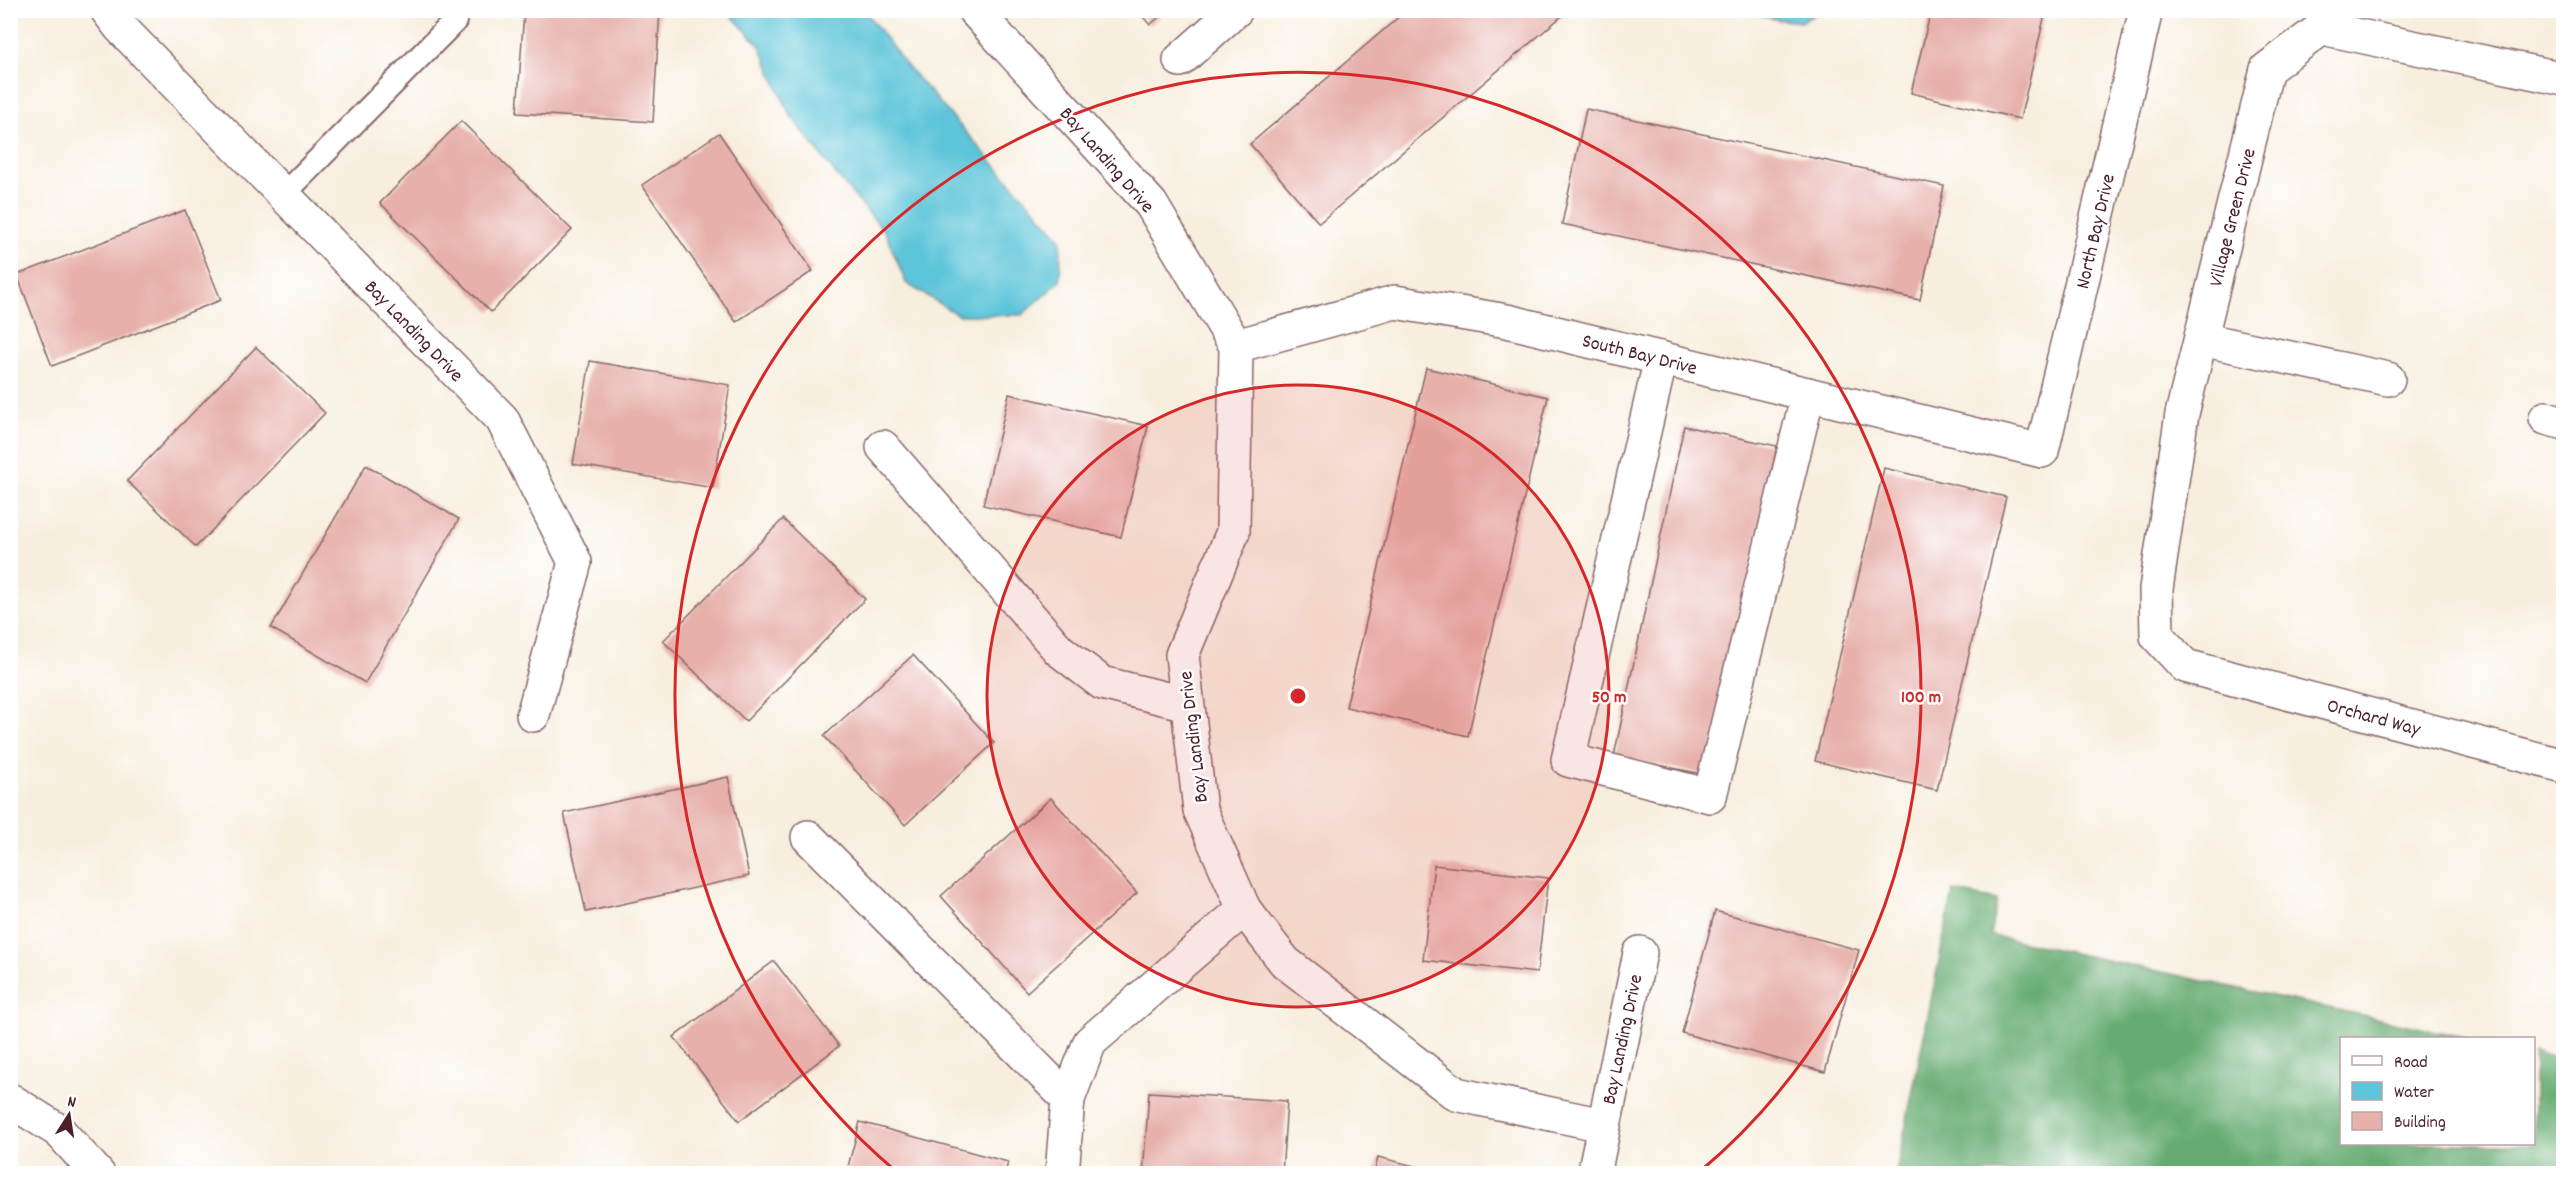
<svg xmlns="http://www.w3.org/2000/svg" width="2574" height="1184" font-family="Dekko,sans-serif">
<rect width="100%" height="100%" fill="#fff"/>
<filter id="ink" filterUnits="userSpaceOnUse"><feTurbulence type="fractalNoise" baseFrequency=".0167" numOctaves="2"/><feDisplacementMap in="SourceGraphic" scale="12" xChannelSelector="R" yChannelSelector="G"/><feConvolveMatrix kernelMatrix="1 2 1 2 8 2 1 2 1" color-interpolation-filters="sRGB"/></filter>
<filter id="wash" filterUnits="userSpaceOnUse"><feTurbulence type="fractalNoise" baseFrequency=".008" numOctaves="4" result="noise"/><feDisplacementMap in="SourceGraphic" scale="24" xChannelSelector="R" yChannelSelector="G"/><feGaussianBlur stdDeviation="1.35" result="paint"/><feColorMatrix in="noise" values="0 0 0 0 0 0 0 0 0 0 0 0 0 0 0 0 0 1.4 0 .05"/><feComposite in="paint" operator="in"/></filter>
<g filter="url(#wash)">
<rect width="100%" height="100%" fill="#f7eede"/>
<!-- forest -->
<polygon fill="#66ac72" stroke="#58664e" stroke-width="1.5" points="1953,891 1997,900 1990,935 2468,1038 2342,1038 2342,1144 2534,1144 2534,1053 2563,1059 2563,1173 1896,1173"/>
<!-- water -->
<g fill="#5dc5d9" stroke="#547282" stroke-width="1.5">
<polygon points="727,11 865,11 906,65 1061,239 1060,281 1022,315 958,315 906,283 885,232 837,176 789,113 760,46"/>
<polygon points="1747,11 1821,11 1801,22 1774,19"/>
</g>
<g id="blocks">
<!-- building -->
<g fill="#e7b0aa">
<polygon points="524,10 660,10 653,122 517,113"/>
<polygon points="1137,10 1167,10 1150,25"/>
<polygon points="1407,10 1569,10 1319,223 1250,144"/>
<polygon points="1931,10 2046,10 2020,119 1911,93"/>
<polygon points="1586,109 1944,186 1920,300 1562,224"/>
<polygon points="461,121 572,230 491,312 380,203"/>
<polygon points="719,133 813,271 736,322 642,185"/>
<polygon points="185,210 221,300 52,366 17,275"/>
<polygon points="256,347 325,413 196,547 127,481"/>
<polygon points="590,361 730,385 713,488 573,464"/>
<polygon points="1426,368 1548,397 1468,736 1346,707"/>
<polygon points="1009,394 1148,426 1121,537 983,505"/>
<polygon points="1684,426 1777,446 1707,775 1614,756"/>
<polygon points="366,465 459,519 365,683 271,628"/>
<polygon points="1884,468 2006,497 1937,790 1815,761"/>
<polygon points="783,519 865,599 746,721 663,641"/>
<polygon points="913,655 994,743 905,825 824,736"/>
<polygon points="728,777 749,876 586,912 564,813"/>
<polygon points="1051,798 1137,893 1027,992 941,896"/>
<polygon points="1434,865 1548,878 1537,973 1423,960"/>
<polygon points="1715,911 1859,950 1825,1072 1682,1033"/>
<polygon points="774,961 839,1046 739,1121 674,1037"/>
<polygon points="1149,1092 1287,1101 1282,1174 1143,1174"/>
<polygon points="860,1122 1008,1162 1005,1174 846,1174"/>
<polygon points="1378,1157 1443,1173 1443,1174 1374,1174"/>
</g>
</g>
</g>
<g filter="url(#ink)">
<use href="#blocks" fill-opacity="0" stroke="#87676a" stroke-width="1.5"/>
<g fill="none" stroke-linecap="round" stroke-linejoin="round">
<!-- lane casing -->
<g stroke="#87676a" stroke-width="26">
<polyline id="lane" points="283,195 455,21"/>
</g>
<!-- street casing -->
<g stroke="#87676a" stroke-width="36">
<g id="street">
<polyline points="107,10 120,27 502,419 575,562 533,715"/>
<polyline points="974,10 1151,204 1236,346 1233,532 1182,655 1200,810 1244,909 1285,962 1456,1094 1603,1125"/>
<polyline points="1180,60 1236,10"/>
<polyline points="2564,79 2322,28 2267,69 2182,414 2156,589 2157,636 2185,666 2564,766"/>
<polyline points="2201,339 2388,379"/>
<polyline points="1236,346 1395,302 1507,321 2042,451 2146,10"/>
<polyline points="1661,358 1568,760 1710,796 1808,394"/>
<polyline points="2546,418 2564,423"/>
<polyline points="883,447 1059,650 1102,683 1187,704"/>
<polyline points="808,837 1068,1099"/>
<polyline points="10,1100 59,1131 98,1174"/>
<polyline points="1062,1174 1068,1099 1090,1042 1244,909"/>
<polyline points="1594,1174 1640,953"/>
</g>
</g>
<!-- lane -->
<use href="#lane" stroke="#fff" stroke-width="22"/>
<!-- street -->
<use href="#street" stroke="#fff" stroke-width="33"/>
</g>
</g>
<!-- distance rings -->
<circle cx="1298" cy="696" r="311" fill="#d62828" fill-opacity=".12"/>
<g fill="none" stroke="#d62828" stroke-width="3">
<circle cx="1298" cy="696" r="311"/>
<path d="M898 1173A623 623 0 1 1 1698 1173"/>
</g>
<g text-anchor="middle" stroke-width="5" stroke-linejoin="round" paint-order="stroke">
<!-- street labels -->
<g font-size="20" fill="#4a1f2b" stroke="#fff">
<text transform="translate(1108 159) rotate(49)" y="7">Bay Landing Drive</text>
<text transform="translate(2231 217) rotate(-76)" y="7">Village Green Drive</text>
<text transform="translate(2094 231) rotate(-77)" y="7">North Bay Drive</text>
<text transform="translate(415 330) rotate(46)" y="7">Bay Landing Drive</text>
<text transform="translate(1640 353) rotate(14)" y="7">South Bay Drive</text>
<text transform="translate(2374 716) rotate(15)" y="7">Orchard Way</text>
<text transform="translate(1192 737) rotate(-97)" y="7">Bay Landing Drive</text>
<text transform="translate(1621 1039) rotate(-78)" y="7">Bay Landing Drive</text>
</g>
</g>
<circle cx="1298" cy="696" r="9" fill="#d62828" stroke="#fff" stroke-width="3"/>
<g font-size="18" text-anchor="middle" font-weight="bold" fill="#d62828" stroke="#fff" stroke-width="5" stroke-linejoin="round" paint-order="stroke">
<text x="1609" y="702">50 m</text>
<text x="1921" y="702">100 m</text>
</g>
<!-- margin -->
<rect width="2574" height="1184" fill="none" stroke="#fff" stroke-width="36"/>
<!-- legend -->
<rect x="2340" y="1037" width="195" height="108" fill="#ffffff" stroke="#b7a5aa" stroke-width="1.5"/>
<rect x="2352" y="1056" width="30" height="9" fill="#ffffff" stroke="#b7a5aa" stroke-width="1.5"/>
<text x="2394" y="1067" font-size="18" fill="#4a1f2b">Road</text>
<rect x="2352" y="1082" width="30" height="18" fill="#5dc5d9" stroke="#b7a5aa" stroke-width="1.5"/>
<text x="2394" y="1097" font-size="18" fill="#4a1f2b">Water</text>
<rect x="2352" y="1112" width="30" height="18" fill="#e7b0aa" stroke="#b7a5aa" stroke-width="1.5"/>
<text x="2394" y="1127" font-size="18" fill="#4a1f2b">Building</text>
<!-- north arrow -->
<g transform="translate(69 1115) rotate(12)" stroke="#ffffff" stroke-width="4.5" paint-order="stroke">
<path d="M0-4.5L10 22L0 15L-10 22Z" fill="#4a1f2b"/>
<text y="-9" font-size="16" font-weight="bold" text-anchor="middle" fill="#4a1f2b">N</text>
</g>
</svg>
